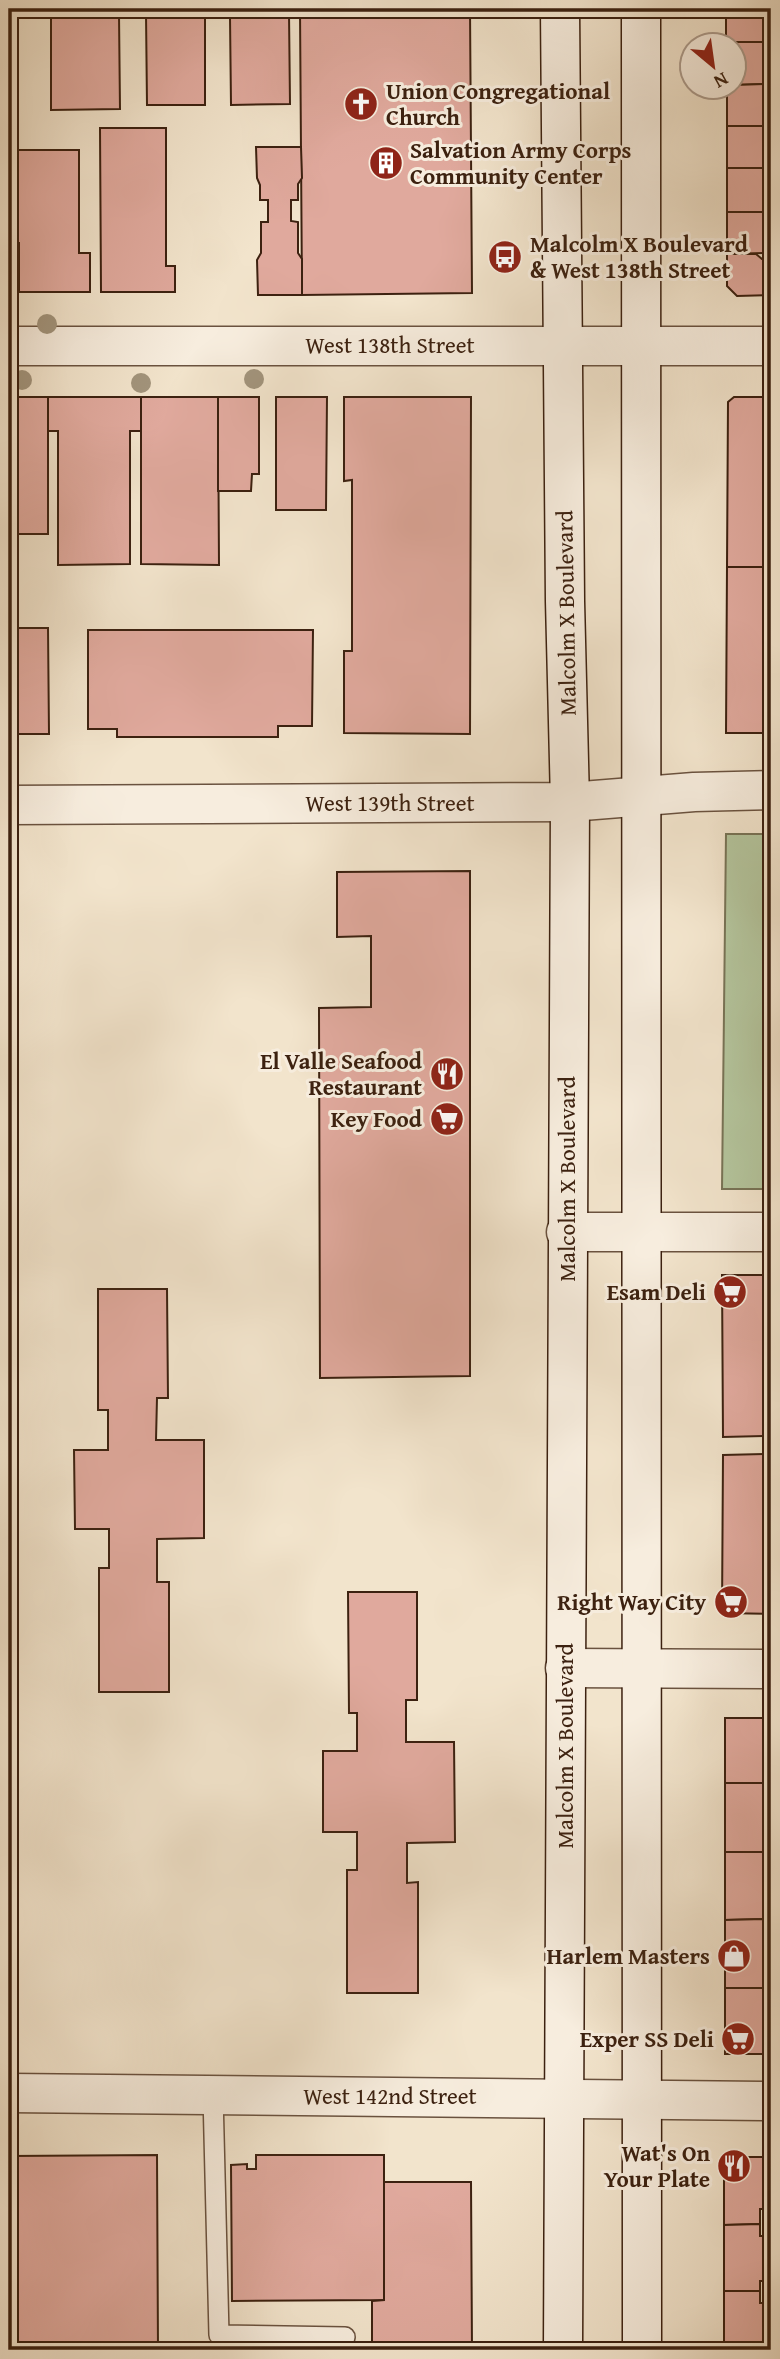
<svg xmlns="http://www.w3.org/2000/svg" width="780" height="2359" font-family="'Gentium Book Plus',serif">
<rect width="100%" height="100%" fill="#f2e4cc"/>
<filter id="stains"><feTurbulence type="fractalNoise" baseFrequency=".00286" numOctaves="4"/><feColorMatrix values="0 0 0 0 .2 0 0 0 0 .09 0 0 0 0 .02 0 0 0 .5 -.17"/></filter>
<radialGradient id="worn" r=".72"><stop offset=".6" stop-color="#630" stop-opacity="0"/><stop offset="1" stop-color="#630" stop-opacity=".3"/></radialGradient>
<!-- green -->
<polygon fill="#b4c59d" stroke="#787356" stroke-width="2" points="726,834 771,834 771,1189 722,1189"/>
<!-- building -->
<g fill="#e0a99d" stroke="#3c2110" stroke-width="2">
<polygon points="51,9 133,9 133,14 119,14 120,109 51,110"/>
<polygon points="155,9 197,9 197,17 205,17 205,105 147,105 146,14 155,14"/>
<polygon points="238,9 282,9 282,13 289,13 290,104 231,105 230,17 238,16"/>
<polygon points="300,9 470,9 472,293 302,295"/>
<polygon points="726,9 771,9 771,34 767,34 767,42 726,42"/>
<polygon points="726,42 767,42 767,49 771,49 771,76 767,76 767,84 734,85 734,46 726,46"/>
<polygon points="767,84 767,92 771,92 771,118 767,118 767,126 727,126 727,88 734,88 734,85"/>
<polygon points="727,126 767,126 767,134 771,134 771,161 767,161 767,168 727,168"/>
<polygon points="100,128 166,128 166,266 175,266 175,292 101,292"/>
<polygon points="256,147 301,147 302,178 298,184 298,200 291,200 291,221 298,222 298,253 302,259 302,295 258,295 257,260 261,253 261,222 268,222 268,200 260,200 260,185 257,178"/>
<polygon points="18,150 79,150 79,253 90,253 90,292 19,292 19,243 9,243 9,197 18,197"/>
<polygon points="727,168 767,168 767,176 771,176 771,205 767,205 767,212 727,212"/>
<polygon points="727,212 767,212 768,219 771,219 771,244 767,244 767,253 727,254"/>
<polygon points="727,254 756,254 762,259 771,259 771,295 737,296 727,286"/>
<rect x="9" y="397" width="39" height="137"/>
<polygon points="48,397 141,397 141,431 130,431 130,564 58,565 58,431 48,431"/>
<polygon points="141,397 218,397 219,565 141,564"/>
<polygon points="218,397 259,397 259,474 252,474 251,491 218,491"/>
<polygon points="276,397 327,397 326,510 276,510"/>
<polygon points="344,397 471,397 470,734 344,733 344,651 352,651 352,480 344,481"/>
<polygon points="734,397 771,397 771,557 767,557 767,567 727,567 728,402"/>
<polygon points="727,567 770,567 771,733 726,733"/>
<polygon points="9,628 48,628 49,734 9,734"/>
<polygon points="88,630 313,630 312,726 278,726 278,737 117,737 117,729 88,729"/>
<polygon points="470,871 470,1376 320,1378 319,1008 371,1007 371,936 337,937 337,872"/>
<polygon points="722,1275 771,1275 771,1430 766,1430 766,1436 723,1437"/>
<polygon points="98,1289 167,1289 168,1398 157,1398 156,1440 204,1440 204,1538 157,1539 157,1582 169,1582 169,1692 99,1692 99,1568 109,1568 109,1529 75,1529 74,1450 108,1450 108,1410 98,1410"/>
<polygon points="767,1454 767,1463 771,1463 771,1614 722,1613 723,1455"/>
<polygon points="348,1592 417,1592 417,1700 406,1700 406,1742 454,1742 455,1842 407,1843 407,1883 418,1882 418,1993 347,1993 347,1870 357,1870 357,1832 323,1832 323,1751 357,1751 357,1713 349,1713"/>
<polygon points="725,1718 771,1718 771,1766 764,1769 764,1783 725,1783"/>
<polygon points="725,1783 764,1783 764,1796 771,1796 771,1840 764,1840 764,1852 725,1852"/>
<polygon points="725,1852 764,1852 764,1863 771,1863 771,1907 764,1907 764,1919 725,1920"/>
<polygon points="764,1919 764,1931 771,1931 771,1976 765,1976 765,1988 725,1988 725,1920"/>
<polygon points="725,1988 765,1988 765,2002 771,2004 771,2054 725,2054"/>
<polygon points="157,2155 158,2350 9,2350 9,2156"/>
<polygon points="256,2155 384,2155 384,2300 232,2301 231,2165 247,2164 247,2169 256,2169"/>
<polygon points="724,2157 771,2157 771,2209 760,2209 760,2224 724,2225"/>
<polygon points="384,2182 471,2182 472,2350 372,2350 372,2301 384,2300"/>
<polygon points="760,2224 760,2236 771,2236 771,2281 760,2281 760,2291 724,2291 724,2225"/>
<polygon points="724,2291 760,2291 760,2303 771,2303 771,2348 760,2348 760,2350 724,2350"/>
</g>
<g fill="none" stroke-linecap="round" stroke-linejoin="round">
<!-- lane casing -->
<g stroke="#6a523f" stroke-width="22">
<polyline id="lane" points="213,2095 219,2335 345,2337"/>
</g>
<!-- street casing -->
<g stroke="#6a523f" stroke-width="41">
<g id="street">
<polyline points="9,346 771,346"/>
<polyline points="9,805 570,802 694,792 771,790"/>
<polyline points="566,1232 771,1232"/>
<polyline points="565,1668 771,1669"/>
<polyline points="9,2093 771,2101"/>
</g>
</g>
<!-- secondary casing -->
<g stroke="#3c2110" stroke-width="41">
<g id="secondary">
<polyline points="560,9 565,601 570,802 563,2350"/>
<polyline points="641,9 642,2350"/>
</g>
</g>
<!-- lane -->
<use href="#lane" stroke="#f7edde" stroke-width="19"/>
<!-- street -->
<use href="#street" stroke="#f7edde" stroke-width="38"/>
<!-- secondary -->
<use href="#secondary" stroke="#f7edde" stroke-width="38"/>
</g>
<!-- trees -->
<g fill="#a2947c">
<circle cx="47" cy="324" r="10"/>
<circle cx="254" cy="379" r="10"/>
<circle cx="22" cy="380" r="10"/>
<circle cx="141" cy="383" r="10"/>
</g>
<!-- icons -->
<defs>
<g id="church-disc" transform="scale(1.75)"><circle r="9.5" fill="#8f2418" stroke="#f7edde"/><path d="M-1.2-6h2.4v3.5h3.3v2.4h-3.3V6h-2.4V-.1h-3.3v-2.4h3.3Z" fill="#fff"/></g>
<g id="building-disc" transform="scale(1.75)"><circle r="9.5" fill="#8f2418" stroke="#f7edde"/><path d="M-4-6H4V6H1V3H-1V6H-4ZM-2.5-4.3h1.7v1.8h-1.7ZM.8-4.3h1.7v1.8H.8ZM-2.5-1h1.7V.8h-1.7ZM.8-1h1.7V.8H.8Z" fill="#fff"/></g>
<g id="bus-disc" transform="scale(1.75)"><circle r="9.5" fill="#8f2418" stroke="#f7edde"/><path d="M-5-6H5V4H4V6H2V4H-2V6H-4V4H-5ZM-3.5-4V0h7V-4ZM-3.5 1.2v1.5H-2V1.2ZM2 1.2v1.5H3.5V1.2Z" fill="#fff"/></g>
<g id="restaurant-disc" transform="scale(1.75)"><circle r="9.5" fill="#8f2418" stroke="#f7edde"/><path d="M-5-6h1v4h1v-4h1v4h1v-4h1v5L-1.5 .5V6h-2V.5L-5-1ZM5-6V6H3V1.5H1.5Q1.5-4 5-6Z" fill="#fff"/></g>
<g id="supermarket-disc" transform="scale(1.75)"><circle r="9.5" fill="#8f2418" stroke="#f7edde"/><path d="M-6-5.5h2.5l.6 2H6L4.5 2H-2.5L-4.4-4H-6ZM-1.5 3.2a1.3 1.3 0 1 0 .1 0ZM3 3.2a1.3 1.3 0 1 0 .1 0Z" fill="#fff"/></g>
<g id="shop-disc" transform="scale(1.75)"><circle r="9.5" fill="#8f2418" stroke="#f7edde"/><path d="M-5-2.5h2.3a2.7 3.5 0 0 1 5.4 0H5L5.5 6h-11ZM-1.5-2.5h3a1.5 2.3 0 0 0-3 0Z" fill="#fff"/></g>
</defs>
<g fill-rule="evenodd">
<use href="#church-disc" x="361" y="104"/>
<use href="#building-disc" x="386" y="163"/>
<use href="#bus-disc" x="505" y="257"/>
<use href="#restaurant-disc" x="447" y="1074"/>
<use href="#supermarket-disc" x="447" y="1119"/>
<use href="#supermarket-disc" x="730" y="1292"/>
<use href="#supermarket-disc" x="731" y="1602"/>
<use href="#shop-disc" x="734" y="1956"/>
<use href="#supermarket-disc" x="738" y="2039"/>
<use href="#restaurant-disc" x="734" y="2166"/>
</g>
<g text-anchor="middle" stroke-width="6" stroke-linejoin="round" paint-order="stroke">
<!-- poi labels -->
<g font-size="23" font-weight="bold" fill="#3c2110" stroke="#f7edde" text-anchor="end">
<text x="386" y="99" text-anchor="start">Union Congregational<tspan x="386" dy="26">Church</tspan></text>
<text x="410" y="158" text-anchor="start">Salvation Army Corps<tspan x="410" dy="26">Community Center</tspan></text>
<text x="530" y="252" text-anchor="start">Malcolm X Boulevard<tspan x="530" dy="26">&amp; West 138th Street</tspan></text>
<text x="422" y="1069">El Valle Seafood<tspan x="422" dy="26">Restaurant</tspan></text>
<text x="422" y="1127">Key Food</text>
<text x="706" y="1300">Esam Deli</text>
<text x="706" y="1610">Right Way City</text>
<text x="710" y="1964">Harlem Masters</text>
<text x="714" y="2047">Exper SS Deli</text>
<text x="710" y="2161">Wat's On<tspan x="710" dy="26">Your Plate</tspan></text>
</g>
<!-- street labels -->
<g font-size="23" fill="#3c2110" stroke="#f7edde">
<text x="390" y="353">West 138th Street</text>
<text transform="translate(566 613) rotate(-91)" y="8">Malcolm X Boulevard</text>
<text x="390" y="811">West 139th Street</text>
<text transform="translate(567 1179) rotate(-90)" y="8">Malcolm X Boulevard</text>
<text transform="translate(565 1746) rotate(-90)" y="8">Malcolm X Boulevard</text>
<text x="390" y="2104">West 142nd Street</text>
</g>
</g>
<!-- margin -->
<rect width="780" height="2359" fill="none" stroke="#f2e4cc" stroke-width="35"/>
<rect x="10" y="10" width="759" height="2338" fill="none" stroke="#3c2110" stroke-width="3.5"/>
<rect x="18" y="18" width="745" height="2324" fill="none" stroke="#3c2110" stroke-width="2"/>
<!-- north arrow -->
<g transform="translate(713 66) rotate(151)"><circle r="33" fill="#f7edde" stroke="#ac9b8c" stroke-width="2"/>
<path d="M0-5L12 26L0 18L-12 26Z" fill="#8f2418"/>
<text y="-10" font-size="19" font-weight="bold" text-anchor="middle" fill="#3c2110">N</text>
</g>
<rect width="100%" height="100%" filter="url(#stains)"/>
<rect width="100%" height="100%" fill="url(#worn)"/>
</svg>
